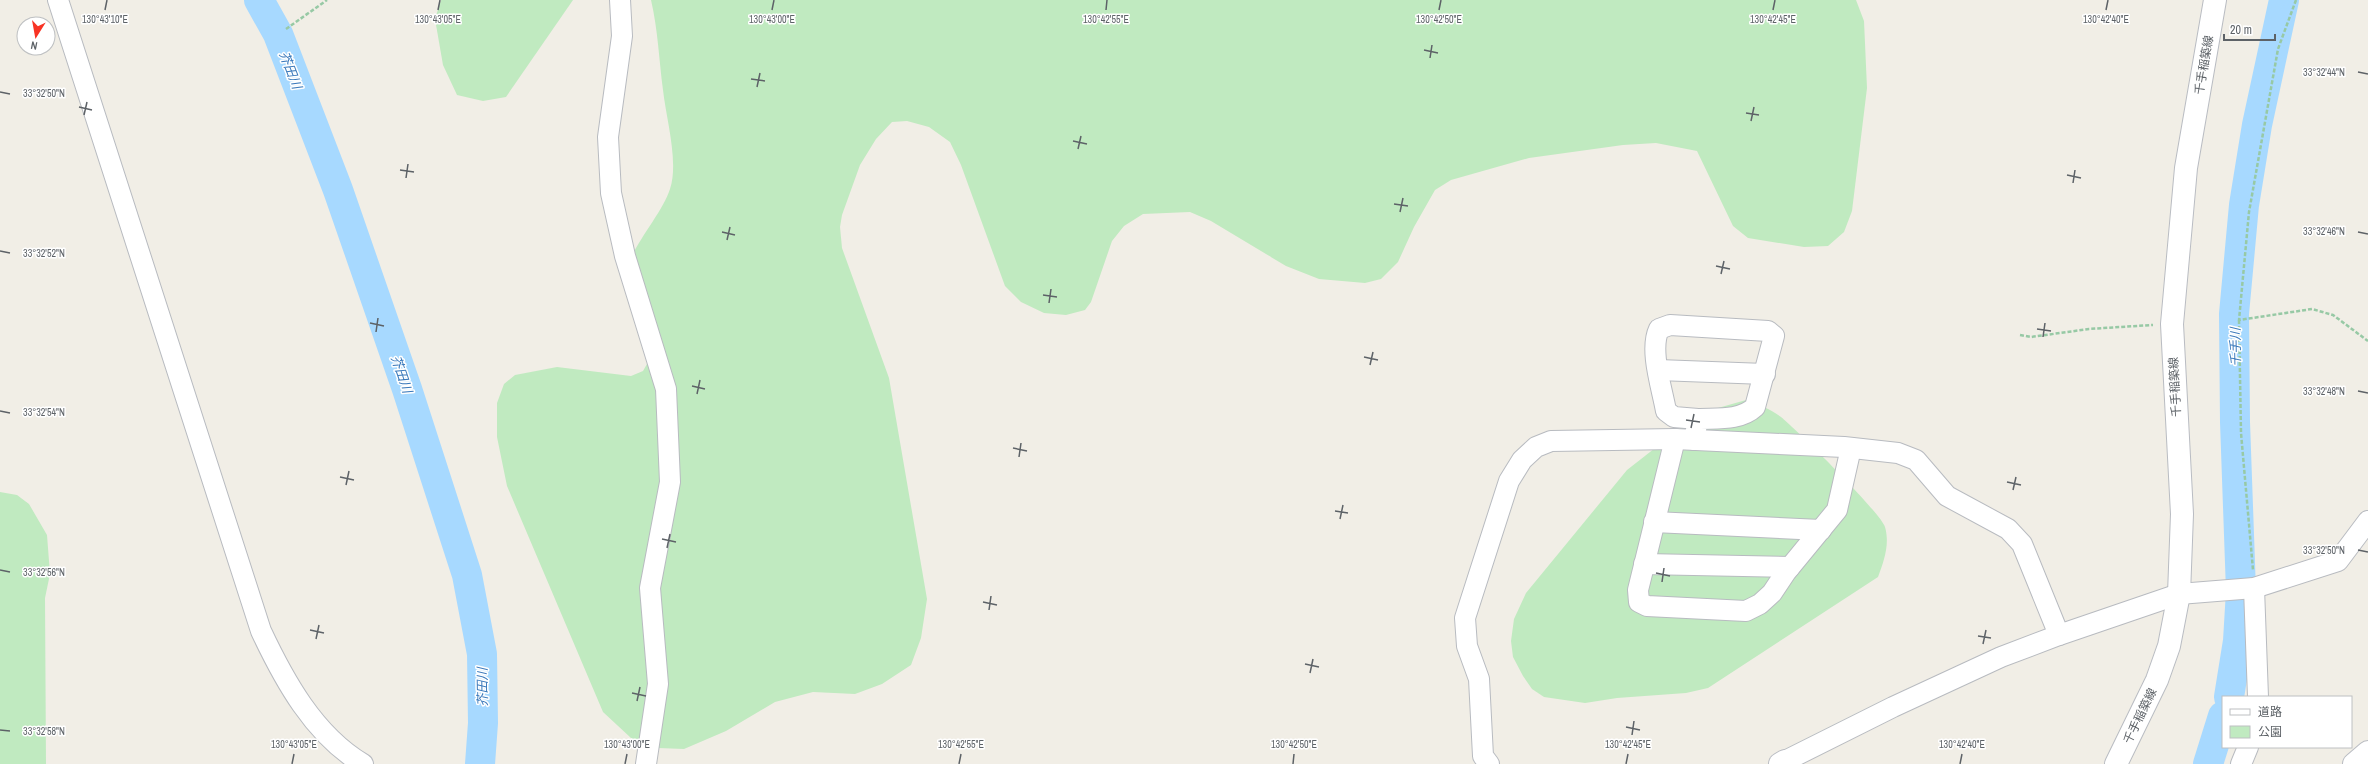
<svg xmlns="http://www.w3.org/2000/svg" width="2368" height="764" font-family="'Archivo Narrow','Noto Sans JP',sans-serif">
<rect width="100%" height="100%" fill="#f1eee6"/>
<!-- green -->
<g fill="#c0eac0">
<polygon points="441,0 573,0 506,97 483,101 457,95 443,65 435,19"/>
<path d="M651 0H1856L1864 21 1867 88 1852 211 1844 232 1828 246 1804 247 1748 238 1733 226 1697 151 1656 143 1623 145 1529 158 1451 180 1435 190 1414 227 1398 262 1381 279 1365 283 1319 279 1286 266 1211 221 1190 212 1143 214 1124 226 1112 241 1091 302 1085 310 1066 315 1044 313 1021 302 1005 286 961 165 950 142 929 127 907 121 892 122 876 139 860 165 842 215 840 227 842 248 889 378 927 599 921 638 911 665 882 684 855 694 813 692 775 702 726 731 684 749 658 748 631 738 603 712 507 486 497 437V403L504 384 515 375 557 367 631 376 643 371 651 357C649 351 649 343 646 337 639 316 625 306 625 281 624 254 661 217 670 189 679 162 666 118 663 90 659 60 658 30 651 0Z"/>
<path d="M1746 400C1758 404 1770 409 1781 417 1797 430 1881 513 1885 527 1890 544 1884 561 1878 577L1708 688 1686 693 1617 698 1585 703 1544 697 1532 689 1523 676 1513 657 1511 641 1514 619 1526 593 1627 470 1682 427 1718 408Z"/>
<polygon points="0,492 17,495 29,504 47,535 50,574 45,598 46,764 0,764"/>
</g>
<g fill="none" stroke-linecap="round" stroke-linejoin="round">
<!-- river -->
<g stroke="#a7d9ff" stroke-width="30">
<polyline points="259,0 278,34 338,190 407,389 467,575 482,654 483,723 480,764"/>
<polyline points="2229,697 2238,641 2241,591 2235,422 2234,314 2244,205 2257,125 2284,0"/>
<polyline points="2208,764 2223,716"/>
</g>
<!-- street casing -->
<g stroke="#b8bbc0" stroke-width="22">
<g id="street">
<path d="M58 0 261 631C284 680 314 735 363 764"/>
<polyline points="620,0 622,36 608,137 611,193 625,256 666,389 670,482 650,588 658,684 646,764"/>
<polyline points="1658,370 1765,374"/>
<polyline points="1675,439 1638,590 1639,602 1647,606 1746,611 1760,604 1772,593 1786,572 1837,510 1851,448"/>
<path d="M1694 440 1698 419C1717 418 1740 421 1755 407L1774 336 1768 331 1670 325 1659 329C1649 350 1662 388 1666 411L1674 417 1698 419"/>
<polyline points="1654,522 1821,530"/>
<polyline points="1644,564 1790,567"/>
<polyline points="2254,588 2258,697"/>
<polyline points="1489,764 1483,756 1479,679 1467,646 1465,618 1509,481 1522,460 1536,447 1551,441 1675,439 1844,447 1898,453 1916,460 1947,496 2008,529 2022,544 2059,635"/>
<polyline points="1786,764 1785,761 1893,707 2001,657 2059,635 2179,594 2254,588 2338,561 2368,521"/>
<polyline points="2241,764 2248,747"/>
</g>
</g>
<!-- secondary casing -->
<g stroke="#b9bcc2" stroke-width="24">
<g id="secondary">
<polyline points="1780,764 1785,761"/>
<polyline points="2116,764 2157,680 2169,646 2179,594 2182,514 2172,324 2186,168 2215,0"/>
<polyline points="2354,764 2368,752"/>
</g>
</g>
<!-- path -->
<g stroke="#97c9a5" stroke-width="2.5" stroke-dasharray="4 2" stroke-linecap="butt">
<polyline points="2296,0 2278,49 2249,212 2239,320 2312,309 2333,315 2368,341"/>
<polyline points="286,29 327,0"/>
<polyline points="2239,320 2241,433 2253,570"/>
<polyline points="2020,335 2031,337 2089,329 2153,325"/>
</g>
<!-- street -->
<use href="#street" stroke="#fff" stroke-width="20"/>
<!-- secondary -->
<use href="#secondary" stroke="#fff" stroke-width="22"/>
</g>
<!-- ticks -->
<path fill="none" stroke="#5d6267" stroke-width="1.5" d="M105 10 107 0M438 10 440 0M772 10 774 0M1106 10 1107 0M1439 10 1441 0M1773 10 1775 0M2106 10 2108 0M1424 50 1438 53M1430 58 1432 45M2358 72 2368 74M751 79 765 81M757 87 760 73M0 92 10 94M79 107 92 110M1746 113 1759 115M84 115 87 102M1751 121 1754 107M1073 141 1087 144M1078 149 1081 136M400 170 414 172M2067 175 2081 178M406 178 408 164M2073 183 2075 170M1394 204 1408 206M1400 212 1403 198M722 232 735 235M2358 232 2368 234M727 240 730 227M0 251 10 253M1716 266 1730 269M1721 274 1724 261M1043 295 1057 297M1049 303 1051 289M370 323 384 326M2037 329 2051 331M376 332 378 318M2043 337 2045 323M1364 357 1378 360M1370 365 1373 352M692 386 705 389M2358 391 2368 393M697 394 700 380M0 411 10 413M1686 420 1700 422M1691 428 1694 414M1013 448 1027 451M1019 457 1021 443M340 477 354 480M2007 482 2021 485M346 485 349 471M2013 490 2016 477M1335 511 1348 513M1340 519 1343 505M662 539 676 542M667 548 670 534M2358 550 2368 552M0 570 10 572M1656 573 1670 576M1662 582 1664 568M983 602 997 605M989 610 991 596M310 630 324 633M1978 636 1991 638M316 639 319 625M1983 644 1986 630M1305 664 1319 667M1310 673 1313 659M632 693 646 696M637 701 640 687M1626 727 1640 730M0 730 10 731M1632 735 1634 721M292 764 294 754M625 764 627 754M959 764 961 754M1293 764 1294 754M1626 764 1628 754M1960 764 1962 754"/>
<g text-anchor="middle" stroke-width="3" stroke-linejoin="round" paint-order="stroke">
<!-- street labels -->
<g font-size="12" fill="#5d6267" stroke="#fff">
<text transform="translate(2204 65) rotate(-80)" y="4">千手稲築線</text>
<text transform="translate(2175 387) rotate(-93)" y="4">千手稲築線</text>
<text transform="translate(2140 716) rotate(-64)" y="4">千手稲築線</text>
</g>
<!-- water labels -->
<g font-size="13" font-style="italic" fill="#3a79bb" stroke="#fff">
<text transform="translate(291 70) rotate(69)" y="5">芥田川</text>
<text transform="translate(2235 347) rotate(-91)" y="5">千手川</text>
<text transform="translate(402 374) rotate(71)" y="5">芥田川</text>
<text transform="translate(482 687) rotate(-91)" y="5">芥田川</text>
</g>
</g>
<g font-size="10" text-anchor="middle" fill="#5d6267" stroke="#fff" stroke-width="3" stroke-linejoin="round" paint-order="stroke">
<text x="105" y="23">130°43'10"E</text>
<text x="438" y="23">130°43'05"E</text>
<text x="772" y="23">130°43'00"E</text>
<text x="1106" y="23">130°42'55"E</text>
<text x="1439" y="23">130°42'50"E</text>
<text x="1773" y="23">130°42'45"E</text>
<text x="2106" y="23">130°42'40"E</text>
<text x="2324" y="76">33°32'44"N</text>
<text x="44" y="97">33°32'50"N</text>
<text x="2324" y="235">33°32'46"N</text>
<text x="44" y="257">33°32'52"N</text>
<text x="2324" y="395">33°32'48"N</text>
<text x="44" y="416">33°32'54"N</text>
<text x="2324" y="554">33°32'50"N</text>
<text x="44" y="576">33°32'56"N</text>
<text x="44" y="735">33°32'58"N</text>
<text x="294" y="748">130°43'05"E</text>
<text x="627" y="748">130°43'00"E</text>
<text x="961" y="748">130°42'55"E</text>
<text x="1294" y="748">130°42'50"E</text>
<text x="1628" y="748">130°42'45"E</text>
<text x="1962" y="748">130°42'40"E</text>
</g>
<!-- legend -->
<rect x="2222" y="696" width="130" height="52" fill="#ffffff" stroke="#bec0c2"/>
<rect x="2230" y="709" width="20" height="6" fill="#ffffff" stroke="#bec0c2"/>
<text x="2258" y="716" font-size="12" fill="#5d6267">道路</text>
<rect x="2230" y="726" width="20" height="12" fill="#c0eac0" stroke="#bec0c2"/>
<text x="2258" y="736" font-size="12" fill="#5d6267">公園</text>
<!-- north arrow -->
<g transform="translate(36 36) rotate(191)"><circle r="19" fill="#ffffff" stroke="#bec0c2"/>
<path d="M0-3L7 15L0 10L-7 15Z" fill="#f83324"/>
<text y="-6" font-size="11" font-weight="bold" text-anchor="middle" fill="#5d6267">N</text>
</g>
<!-- scale -->
<path d="M2224 34v6h51v-6" fill="none" stroke="#5d6267" stroke-width="2"/>
<text x="2230" y="34" font-size="12" fill="#5d6267" stroke="#ffffff" stroke-width="3" paint-order="stroke">20 m</text>
</svg>
